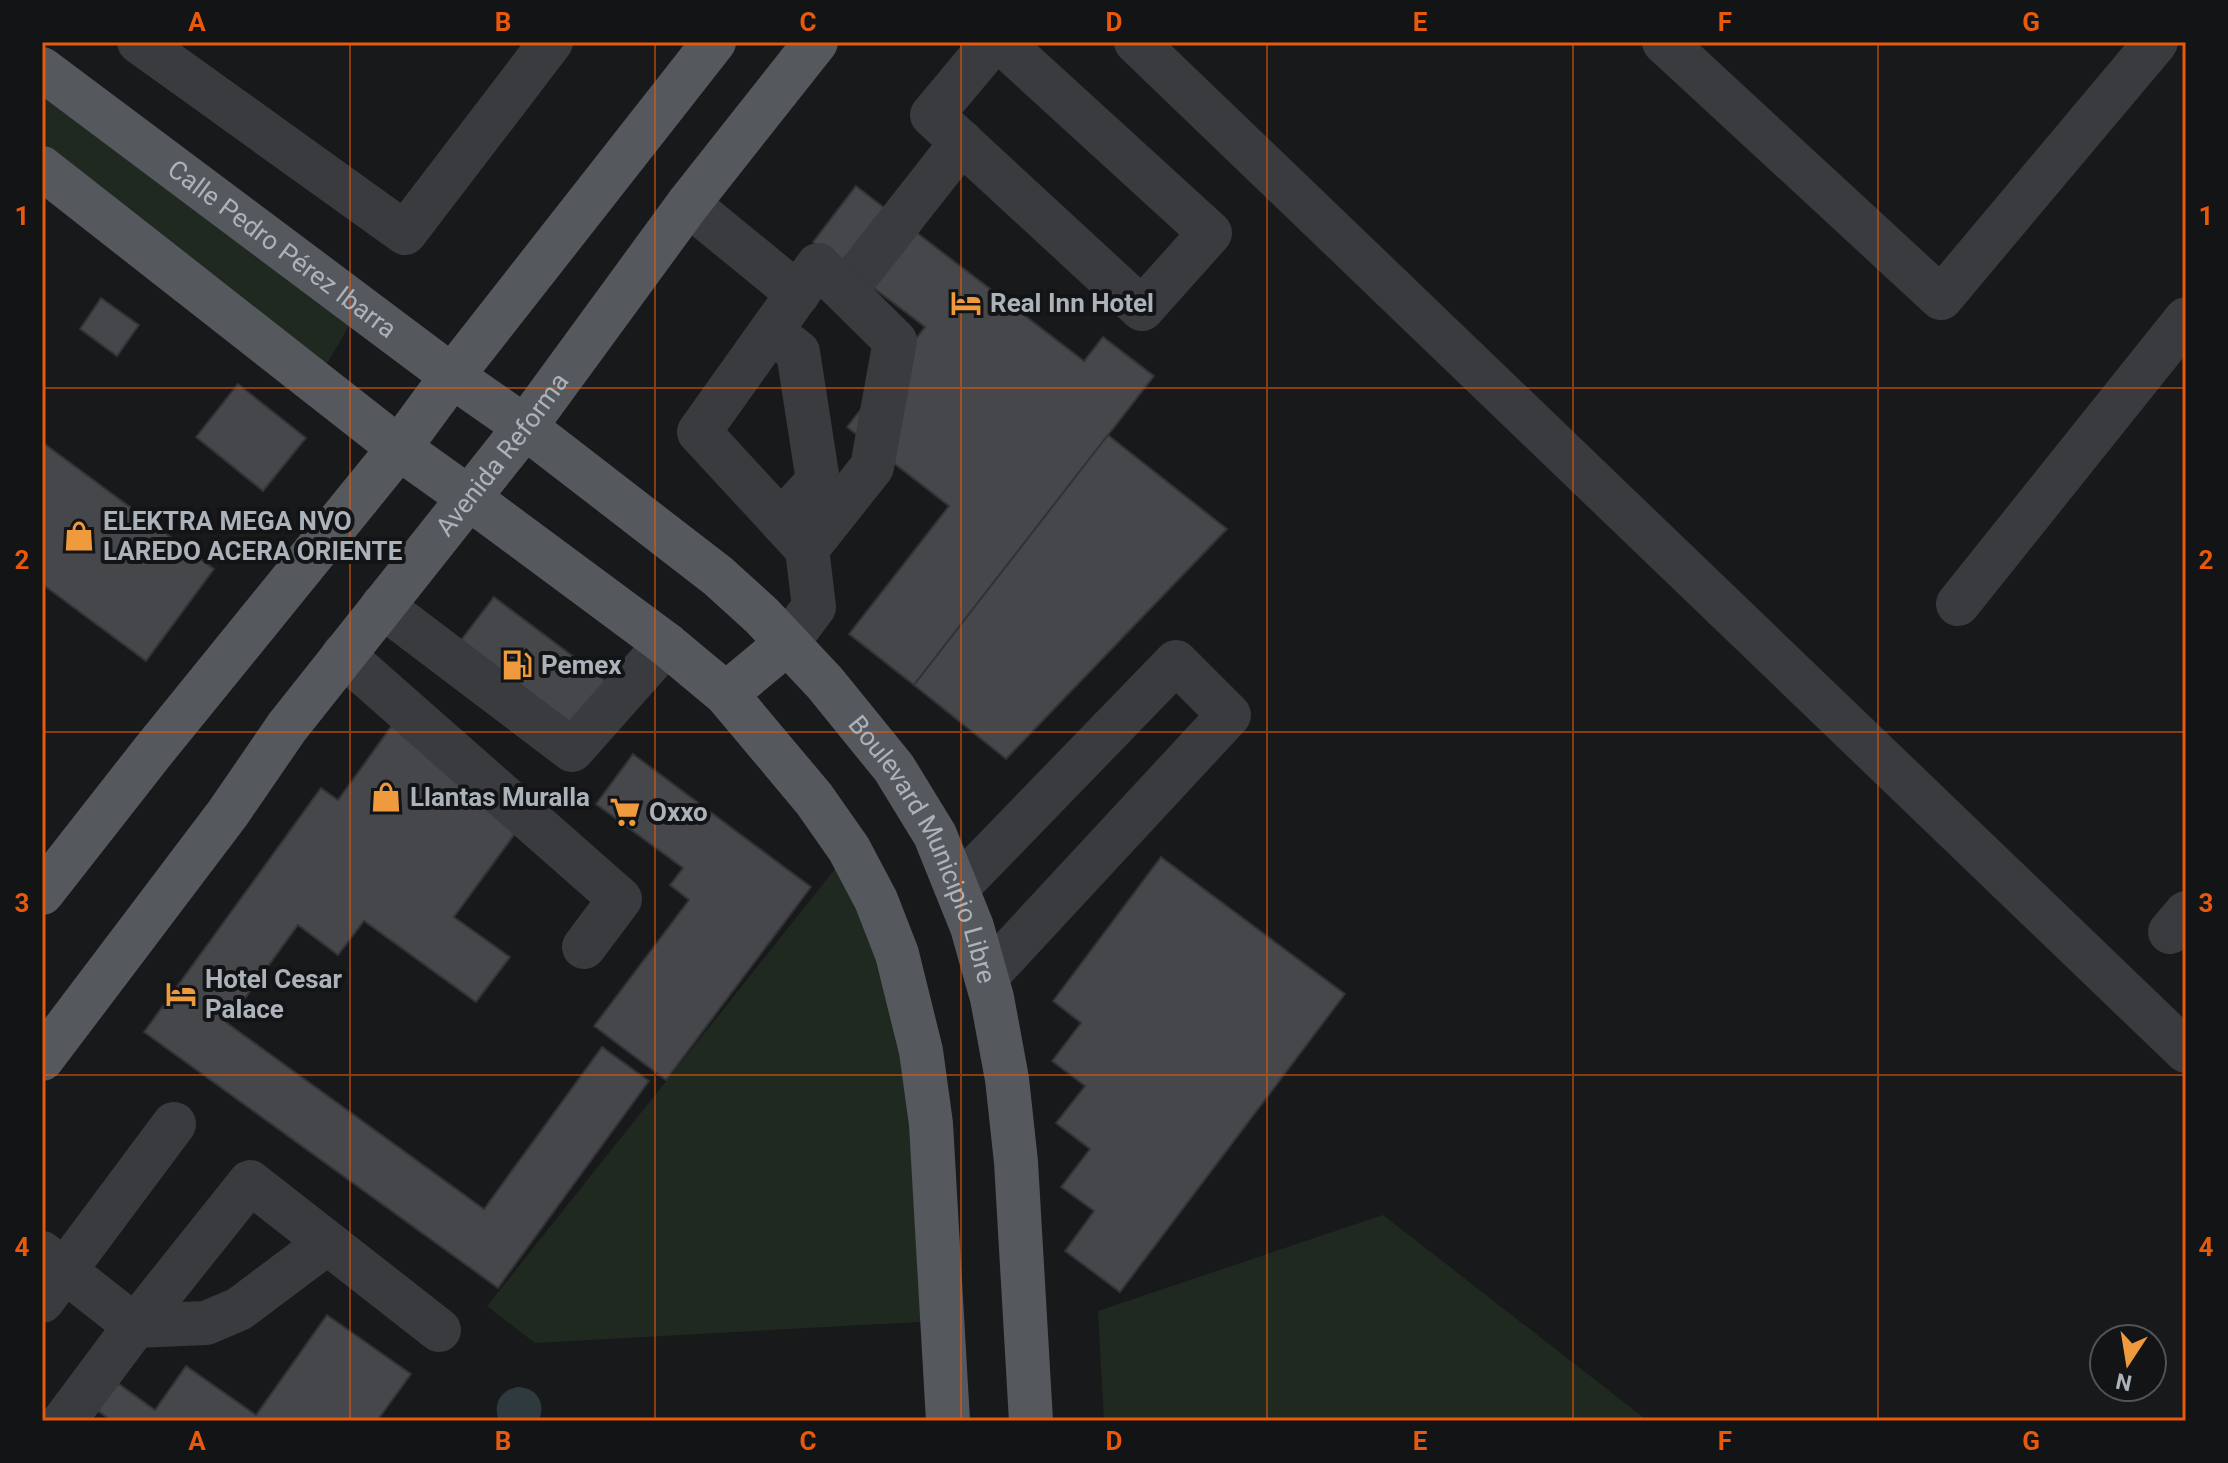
<svg xmlns="http://www.w3.org/2000/svg" width="2228" height="1463" font-family="Roboto,sans-serif">
<rect width="100%" height="100%" fill="#18191a"/>
<!-- green -->
<g fill="#202920">
<polygon points="42,86 352,321 322,372 42,157"/>
<polygon points="843,859 893,967 936,1321 535,1343 487,1306"/>
<polygon points="1383,1215 1648,1421 1104,1421 1098,1311"/>
</g>
<!-- water -->
<path fill="#2e3a3e" d="M517 1387C537 1387 546 1403 539 1421H499C493 1405 499 1391 517 1387Z"/>
<!-- building -->
<g fill="#45474a" stroke="#323336" stroke-width="2">
<polygon points="856,186 1084,361 1103,337 1154,376 914,685 849,634 949,506 847,427 925,327 813,242"/>
<polygon points="101,298 139,325 117,356 80,329"/>
<polygon points="238,384 306,438 263,491 196,437"/>
<polygon points="1108,435 1227,529 1006,759 914,685"/>
<polygon points="42,442 214,569 146,661 42,584"/>
<polygon points="494,597 610,684 576,728 461,640"/>
<polygon points="393,724 525,820 454,917 510,957 476,1002 364,921 338,955 298,925 227,1023 484,1209 602,1047 649,1081 498,1288 144,1032 321,788 338,800"/>
<polygon points="633,754 811,887 666,1080 594,1026 689,900 670,885 683,868 596,804"/>
<polygon points="1161,857 1345,994 1120,1292 1065,1251 1094,1211 1061,1187 1090,1149 1056,1123 1085,1086 1052,1061 1081,1023 1053,1001"/>
<polygon points="327,1315 411,1374 377,1421 112,1421 88,1404 108,1376 155,1410 186,1366 256,1415"/>
</g>
<g fill="none" stroke-linecap="round" stroke-linejoin="round">
<!-- minor -->
<g stroke="#393b3f" stroke-width="44">
<polyline points="139,42 405,233 551,42"/>
<polyline points="993,42 932,115 1142,309 1210,233 1001,42"/>
<polyline points="1136,42 2186,1051"/>
<polyline points="1664,42 1941,298 2156,42"/>
<polyline points="688,204 798,294"/>
<polyline points="845,291 962,142"/>
<polyline points="771,331 798,352 818,481 781,521"/>
<polyline points="1958,604 2186,319"/>
<polyline points="382,606 572,750 666,644"/>
<polyline points="787,643 814,607 807,549 699,432 818,265 895,341 872,467 807,549"/>
<polyline points="343,655 620,899 584,947"/>
<polyline points="957,888 1176,662 1229,715 986,977"/>
<polyline points="2170,932 2186,913"/>
<polyline points="42,1253 135,1326 206,1323 239,1309 327,1243"/>
<polyline points="42,1301 174,1124"/>
<polyline points="64,1421 135,1326 250,1182 439,1330"/>
</g>
<!-- major -->
<g stroke="#55595e" stroke-width="44">
<path id="s1" d="M42 69 452 376 525 427 718 576 762 616 825 683 894 768 935 835 972 927 992 998 1007 1079 1016 1162 1031 1421"/>
<polyline points="42,168 399,448 469,498 666,644 726,694 814,799 849,849 876,900 897,954 921,1051 931,1124 948,1421"/>
<polyline points="726,694 787,643"/>
<polyline points="42,893 154,750 399,448 452,376 714,42"/>
<path id="s2" d="M42 1059 228 813 287 727 525 427 688 204 816 42"/>
</g>
</g>
<!-- grid -->
<path fill="none" stroke="#e8590c" stroke-width="2" stroke-opacity="0.55" d="M350 42V1421M655 42V1421M961 42V1421M1267 42V1421M1573 42V1421M1878 42V1421M42 388H2186M42 732H2186M42 1075H2186"/>
<!-- icons -->
<defs>
<g id="hotel-bare" transform="scale(2.4)"><path d="M-6-4.5h1.5V1H6V5H4.5V3h-9V5H-6ZM-4 0a1.8 1.8 0 1 1 3.6 0ZM.5 0V-2.5h3Q6-2.5 6 0Z" fill="#ef9a3c" stroke="#131416" stroke-width="2.5" paint-order="stroke"/></g>
<g id="shop-bare" transform="scale(2.4)"><path d="M-5-2.5h2.3a2.7 3.5 0 0 1 5.4 0H5L5.5 6h-11ZM-1.5-2.5h3a1.5 2.3 0 0 0-3 0Z" fill="#ef9a3c" stroke="#131416" stroke-width="2.5" paint-order="stroke"/></g>
<g id="fuel-bare" transform="scale(2.4)"><path d="M-5.5-6h7V0h2V4h1.3V-2.5L3-4.5l.8-.8L6-3V5H2.5V1h-1V6h-7ZM-4.2-4.7v3.2H.2V-4.7Z" fill="#ef9a3c" stroke="#131416" stroke-width="2.5" paint-order="stroke"/></g>
<g id="supermarket-bare" transform="scale(2.4)"><path d="M-6-5.5h2.5l.6 2H6L4.5 2H-2.5L-4.4-4H-6ZM-1.5 3.2a1.3 1.3 0 1 0 .1 0ZM3 3.2a1.3 1.3 0 1 0 .1 0Z" fill="#ef9a3c" stroke="#131416" stroke-width="2.5" paint-order="stroke"/></g>
</defs>
<g fill-rule="evenodd">
<use href="#hotel-bare" x="966" y="303"/>
<use href="#shop-bare" x="79" y="536"/>
<use href="#fuel-bare" x="517" y="665"/>
<use href="#shop-bare" x="386" y="797"/>
<use href="#supermarket-bare" x="625" y="812"/>
<use href="#hotel-bare" x="181" y="994"/>
</g>
<g text-anchor="middle" stroke-width="8" stroke-linejoin="round" paint-order="stroke">
<!-- street labels -->
<g font-size="26" fill="#abb2ba" stroke="#131416">
<text dy="9" stroke="none"><textPath href="#s1" startOffset="300">Calle Pedro Pérez Ibarra</textPath></text>
<text dy="9" stroke="none"><textPath href="#s2" startOffset="760">Avenida Reforma</textPath></text>
<text dy="9" stroke="none"><textPath href="#s1" startOffset="1192">Boulevard Municipio Libre</textPath></text>
</g>
<!-- poi labels -->
<g font-size="26" font-weight="bold" fill="#abb2ba" stroke="#131416" text-anchor="start">
<text x="990" y="312">Real Inn Hotel</text>
<text x="103" y="530">ELEKTRA MEGA NVO<tspan x="103" dy="30">LAREDO ACERA ORIENTE</tspan></text>
<text x="541" y="674">Pemex</text>
<text x="410" y="806">Llantas Muralla</text>
<text x="649" y="821">Oxxo</text>
<text x="205" y="988">Hotel Cesar<tspan x="205" dy="30">Palace</tspan></text>
</g>
</g>
<!-- border -->
<rect width="2228" height="1463" fill="none" stroke="#131416" stroke-width="88"/>
<!-- north arrow -->
<g transform="translate(2128 1363) rotate(192)"><circle r="38" fill="#131416" stroke="#505358" stroke-width="2"/>
<path d="M0-6L14 30L0 20L-14 30Z" fill="#ef9a3c"/>
<text y="-12" font-size="22" font-weight="bold" text-anchor="middle" fill="#abb2ba">N</text>
</g>
<rect x="44" y="44" width="2140" height="1375" fill="none" stroke="#e8590c" stroke-width="3"/>
<g font-size="26" text-anchor="middle" font-weight="bold" fill="#e8590c">
<text x="197" y="31">A</text>
<text x="503" y="31">B</text>
<text x="808" y="31">C</text>
<text x="1114" y="31">D</text>
<text x="1420" y="31">E</text>
<text x="1725" y="31">F</text>
<text x="2031" y="31">G</text>
<text x="22" y="225">1</text>
<text x="2206" y="225">1</text>
<text x="22" y="569">2</text>
<text x="2206" y="569">2</text>
<text x="22" y="912">3</text>
<text x="2206" y="912">3</text>
<text x="22" y="1256">4</text>
<text x="2206" y="1256">4</text>
<text x="197" y="1450">A</text>
<text x="503" y="1450">B</text>
<text x="808" y="1450">C</text>
<text x="1114" y="1450">D</text>
<text x="1420" y="1450">E</text>
<text x="1725" y="1450">F</text>
<text x="2031" y="1450">G</text>
</g>
</svg>
